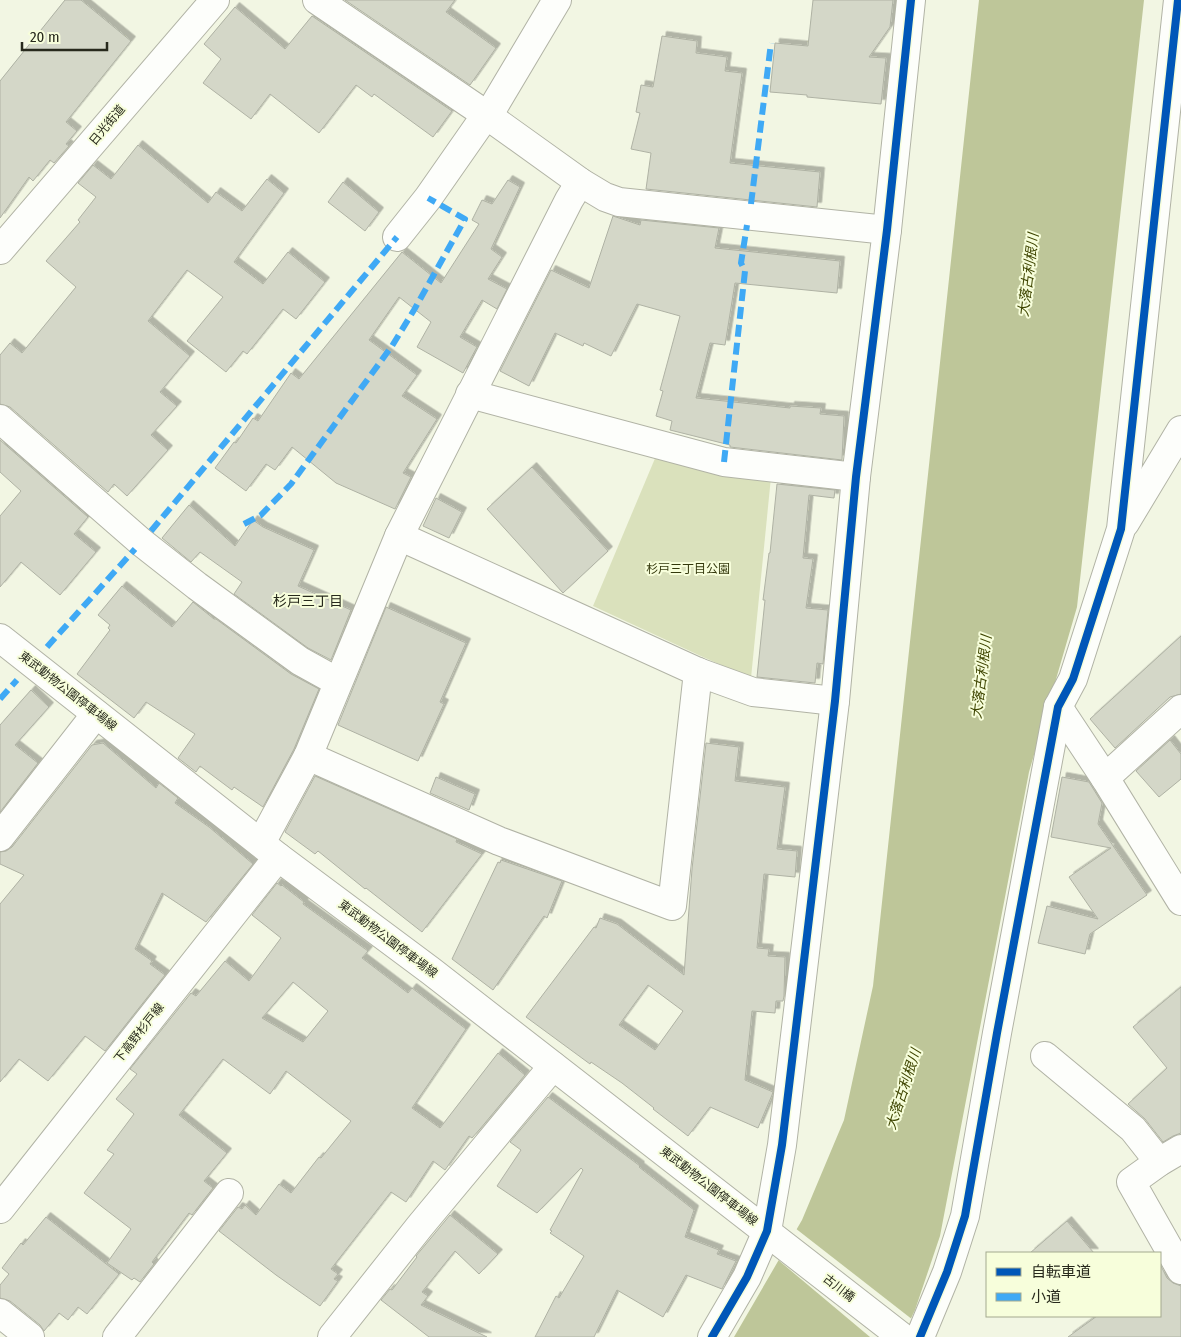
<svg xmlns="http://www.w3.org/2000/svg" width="1181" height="1337" font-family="'Fira Sans Condensed','Noto Sans JP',sans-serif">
<defs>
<filter id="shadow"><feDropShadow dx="4.5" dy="-4.5" stdDeviation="0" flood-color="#0004"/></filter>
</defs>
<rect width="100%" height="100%" fill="#f2f6e3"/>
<!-- green -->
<polygon fill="#dae1bc" points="656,456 771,477 751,678 703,657 593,606"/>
<!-- water -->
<polygon fill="#bec699" points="979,0 1144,0 1077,607 1029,772 940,1236 915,1310 902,1337 734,1337 802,1220 844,1120 873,986"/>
<!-- pier -->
<polygon fill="#f2f6e3" points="795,1228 913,1320 905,1337 870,1337 777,1259"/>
<!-- building -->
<g fill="#d4d7c8" stroke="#afb2a4" fill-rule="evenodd" filter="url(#shadow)">
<polygon points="65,0 81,0 131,41 66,122 77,131 66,144 69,146 54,163 50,160 33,181 29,177 0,218 0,81"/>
<polygon points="345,0 455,0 446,12 496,48 470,85"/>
<polygon points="813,0 893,0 890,27 869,57 886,58 881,104 807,97 807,95 770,92 775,43 808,46"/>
<polygon points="235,7 285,49 312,16 452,111 433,137 374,94 372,97 356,85 319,133 270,94 251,119 203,83 221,59 204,44"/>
<polygon points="662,36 697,41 696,53 727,57 725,71 742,73 730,163 820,172 817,207 646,189 651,153 631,149 640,113 636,112 641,85 653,87"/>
<polygon points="138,145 208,203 216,192 242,211 267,179 284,193 234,262 263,284 288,252 325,282 296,319 283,309 247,354 243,351 226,372 187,341 223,297 187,270 148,321 190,356 160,392 177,406 151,435 168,450 127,496 114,484 108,492 10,407 0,404 0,355 10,343 22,353 76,287 46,261 80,222 78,220 96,197 78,183 93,165 111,179"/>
<polygon points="508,180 520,187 491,249 502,257 488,279 507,289 497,309 482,300 460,337 477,347 463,373 417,347 431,322 399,297 369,340 417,375 402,396 437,419 403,473 411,477 395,509 336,483 292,447 275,470 266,464 246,491 215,468 234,442 236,443 253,418 258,421 291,373 299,379 402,252 441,283 479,224 472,220 482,200 492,204"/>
<polygon points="343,182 379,212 365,231 328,202"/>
<polygon points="613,216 640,225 641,220 719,228 715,248 840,261 837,293 735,283 725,345 710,343 696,398 790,408 790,406 821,408 820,414 844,416 842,460 730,447 730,445 670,430 672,421 656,416 663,391 660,390 680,316 637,304 611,356 584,343 583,346 555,333 529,386 500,371 551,270 589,288"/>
<polygon points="0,440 88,517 74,534 96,552 60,595 21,562 0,587 0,516 21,491 0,472"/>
<polygon points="532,467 608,551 563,593 487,509"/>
<polygon points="777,484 835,490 834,498 809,495 803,558 813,559 806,608 828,610 823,664 817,663 815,683 757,677 765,600 763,600 769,553 770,553"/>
<polygon points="436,498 462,512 449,538 423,526"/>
<polygon points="189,505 235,546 253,520 263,527 314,550 298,586 351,610 331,660 308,648 234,594 242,582 200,552 191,562 162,538"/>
<polygon points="122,586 172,627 193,602 214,619 216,619 291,674 319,689 294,749 263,807 234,787 232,790 200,766 196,772 178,758 195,734 146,702 134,718 77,674 110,630 108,628 110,625 98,615"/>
<polygon points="386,607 466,643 440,702 444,704 418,761 338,725"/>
<polygon points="1181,636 1181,694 1170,697 1115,748 1090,719"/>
<polygon points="31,690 49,707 15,745 38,763 0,812 0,725"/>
<polygon points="1170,740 1181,754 1181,779 1159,797 1136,771"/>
<polygon points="103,743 156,788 159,783 178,798 175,803 209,827 253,864 206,922 162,893 135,949 152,961 150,964 165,975 105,1051 85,1036 48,1081 19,1059 0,1082 0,904 24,875 0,864 0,852 6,851 12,847 92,745"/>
<path d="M706 743 739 747 735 781 785 787 777 849 797 851 795 877 764 874 757 948 769 949 768 956 785 957 784 996 783 1001H776L775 1013 752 1011 745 1080 773 1092 772 1095 758 1128 710 1107 688 1136 653 1109 654 1108 622 1083 591 1062 590 1064 526 1017 594 927 596 928 600 918 617 924 684 975 692 869ZM648 985 683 1011 655 1050 619 1025Z"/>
<polygon points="315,776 457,839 456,842 482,854 422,932 366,888 365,889 318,851 315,854 285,832"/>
<polygon points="436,777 475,794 469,810 430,793"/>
<polygon points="1062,777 1089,782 1102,803 1098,824 1147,895 1090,934 1085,954 1038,943 1047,906 1098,919 1069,877 1111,848 1051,837"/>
<polygon points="501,860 562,881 547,918 544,916 493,990 452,959 498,862 500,863"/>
<path d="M277 883 281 886 282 885 304 902 303 904 368 951 362 958 408 993 412 988 466 1029 412 1108 440 1128 498 1053 525 1075 480 1129 472 1138 469 1136 445 1170 433 1161 406 1202 391 1192 331 1269 338 1274 334 1279 338 1281 320 1306 276 1275 219 1231 238 1207 242 1209 245 1205 256 1215 279 1184 291 1193 319 1157 321 1158 351 1121 286 1071 270 1094 223 1059 179 1115 227 1153 204 1181 213 1188 192 1215 189 1213 152 1262 154 1264 140 1282 134 1278 132 1280 107 1263 131 1229 84 1193 114 1154 107 1150 134 1114 116 1099 137 1074 130 1069 191 993 196 996 225 961 249 981 281 938 252 915ZM293 982 328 1011 303 1042 262 1018Z"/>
<polygon points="1181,987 1181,1133 1173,1136 1163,1142 1145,1119 1128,1104 1167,1068 1133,1027"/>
<polygon points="548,1097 640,1166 639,1167 694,1210 685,1237 719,1250 717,1254 736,1261 722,1289 686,1275 663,1317 617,1290 594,1337 535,1337 556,1296 559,1298 584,1256 550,1233 552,1231 550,1230 583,1170 581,1168 537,1213 497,1186 521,1150 510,1142"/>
<polygon points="450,1215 498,1254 479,1274 455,1251 422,1292 428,1296 421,1305 487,1337 429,1337 381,1300 390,1289 392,1290 417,1257 416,1256"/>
<polygon points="46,1217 119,1274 87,1314 78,1307 68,1320 59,1313 44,1331 40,1325 10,1301 0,1298 0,1285 9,1274 2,1268 21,1243 23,1245"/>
<polygon points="1067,1221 1094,1253 1030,1253"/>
<polygon points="1160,1264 1167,1278 1173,1283 1181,1286 1181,1337 1068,1337 1097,1316 1160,1316"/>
</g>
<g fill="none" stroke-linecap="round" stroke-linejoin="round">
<!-- minor casing -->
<g stroke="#b1b3a5" stroke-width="30">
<g id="minor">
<polyline points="317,0 488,116 580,182 605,197 619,202 887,230"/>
<polyline points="397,237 428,198 479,125 488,116 557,0"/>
<polyline points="470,394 724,462 856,477"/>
<polyline points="0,419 141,542 197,586 300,661 338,682"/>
<polyline points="1125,523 1181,430"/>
<polyline points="399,536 698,672 753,692 835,701"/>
<polyline points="1058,707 1105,778 1181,901"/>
<polyline points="308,756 499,841 672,906 698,672"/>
<polyline points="1105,778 1181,709"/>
<polyline points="0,837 96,714"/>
<polyline points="261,843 308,756 399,536 569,200 580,182"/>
<polyline points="1045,1056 1133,1129 1159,1162"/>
<polyline points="1181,1149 1159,1162 1131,1182 1181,1270"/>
<polyline points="0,1313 30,1337"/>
<polyline points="117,1337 229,1193"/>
<polyline points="332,1337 420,1226 553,1066"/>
<polyline points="712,1337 747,1277 767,1231 782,1145 835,701 856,477 887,230 911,0"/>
<polyline points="920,1337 947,1272 965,1216 997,1033 1058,707 1073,679 1121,529 1178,0"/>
</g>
</g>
<!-- secondary casing -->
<g stroke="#b1b3a5" stroke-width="30">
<g id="secondary">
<polyline points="0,250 215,0"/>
<polyline points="0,638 278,857 431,971 902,1337"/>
<polyline points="0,1209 278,857"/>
</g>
</g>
<!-- minor -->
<use href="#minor" stroke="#fdfefb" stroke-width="28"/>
<!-- secondary -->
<use href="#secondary" stroke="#fdfefb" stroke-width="28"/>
<!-- quiet -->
<g stroke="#3fa9f5" stroke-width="6" stroke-dasharray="12 6" stroke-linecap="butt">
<polyline points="751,204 771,43"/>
<polyline points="724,462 745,271 741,263 747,225"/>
<polyline points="244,524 261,515 291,484 392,346 414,310 465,219 428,198"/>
<polyline points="151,531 397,237"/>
<polyline points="47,647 135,549"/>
<polyline points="0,699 17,680"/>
</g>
<!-- cycleway casing -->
<g stroke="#f7fedb" stroke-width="11">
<g id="cycleway">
<polyline points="712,1337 747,1277 767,1231 782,1145 835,701 856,477 887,230 911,0"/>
<polyline points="920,1337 947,1272 965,1216 997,1033 1058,707 1073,679 1121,529 1178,0"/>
</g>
</g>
<!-- cycleway -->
<use href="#cycleway" stroke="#0057b8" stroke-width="8"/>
</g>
<g text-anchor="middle" stroke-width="4" stroke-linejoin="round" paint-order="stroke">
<!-- street labels -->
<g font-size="12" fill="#27291c" stroke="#f7fedb">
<text transform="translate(107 125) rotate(-50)" y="4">日光街道</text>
<text transform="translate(68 691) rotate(38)" y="4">東武動物公園停車場線</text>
<text transform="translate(388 939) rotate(37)" y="4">東武動物公園停車場線</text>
<text transform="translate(139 1033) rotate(-52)" y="4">下高野杉戸線</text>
<text transform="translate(709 1186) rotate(38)" y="4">東武動物公園停車場線</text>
<text transform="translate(839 1288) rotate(38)" y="4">古川橋</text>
</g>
<!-- park labels -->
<g font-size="12" fill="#33380c" stroke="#f7fedb">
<text x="688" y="573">杉戸三丁目公園</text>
</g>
<!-- water labels -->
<g font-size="14" font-style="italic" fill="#3e4500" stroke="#f7fedb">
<text transform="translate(1028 275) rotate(-83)" y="5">大落古利根川</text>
<text transform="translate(981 677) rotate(-83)" y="5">大落古利根川</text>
<text transform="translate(903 1089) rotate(-72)" y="5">大落古利根川</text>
</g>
<!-- neighbourhood labels -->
<g font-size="14" fill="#27291c" stroke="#f7fedb">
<text x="308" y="606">杉戸三丁目</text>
</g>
</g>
<!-- legend -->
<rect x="986" y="1252" width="175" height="65" fill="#f7fedb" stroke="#a4a98f"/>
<rect x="996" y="1268" width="25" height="8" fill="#0057b8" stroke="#a4a98f"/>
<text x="1031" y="1277" font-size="15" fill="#27291c">自転車道</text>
<rect x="996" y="1293" width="25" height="8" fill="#3fa9f5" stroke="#a4a98f"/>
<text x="1031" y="1302" font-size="15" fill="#27291c">小道</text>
<!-- scale -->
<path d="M22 42v8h85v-8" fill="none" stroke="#27291c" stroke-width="2.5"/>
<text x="30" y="42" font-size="15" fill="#27291c" stroke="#f7fedb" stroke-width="4" paint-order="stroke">20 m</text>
</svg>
